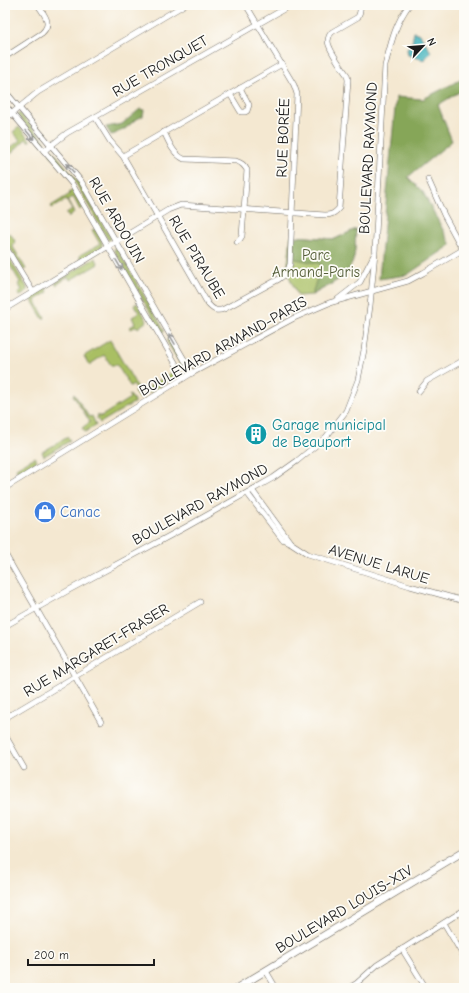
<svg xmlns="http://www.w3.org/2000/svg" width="469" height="993" font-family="'Comic Neue',sans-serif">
<rect width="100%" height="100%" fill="#fdfcf7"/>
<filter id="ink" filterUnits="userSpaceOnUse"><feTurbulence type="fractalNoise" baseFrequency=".025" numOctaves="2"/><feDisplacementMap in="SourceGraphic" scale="8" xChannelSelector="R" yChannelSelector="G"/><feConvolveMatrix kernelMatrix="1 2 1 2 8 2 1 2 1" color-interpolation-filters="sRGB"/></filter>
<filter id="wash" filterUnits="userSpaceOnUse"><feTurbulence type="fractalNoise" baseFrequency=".012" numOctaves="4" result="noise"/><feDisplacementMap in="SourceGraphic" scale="16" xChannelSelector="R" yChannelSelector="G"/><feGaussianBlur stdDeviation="0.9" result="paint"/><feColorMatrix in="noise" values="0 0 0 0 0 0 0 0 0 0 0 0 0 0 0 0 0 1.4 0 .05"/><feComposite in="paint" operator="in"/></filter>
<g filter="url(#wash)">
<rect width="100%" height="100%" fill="#f4e8d1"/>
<!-- green -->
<g fill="#a9bf63" stroke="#626e40">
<polygon points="20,113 45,142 44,144 42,144 18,116 18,114"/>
<polygon points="19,127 30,140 30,141 28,141 26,139 8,156 8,157 5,160 5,152 20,140 13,132"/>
<polygon points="51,151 53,151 78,182 111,238 110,240 108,240 75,182 50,154"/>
<polygon points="73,190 82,208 80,210 73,197 67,200 74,213 69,217 66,213 72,210 66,200 52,208 51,206 70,194 69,193"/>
<path d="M95 229C98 234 105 242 101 248L80 261V255L100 244 92 230Z"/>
<polygon points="356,229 354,257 350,267 338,280 312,295 298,296 287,272 291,236 335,239"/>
<polygon points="10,233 15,241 13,247 26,269 24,271 5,240 5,236"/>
<polygon points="115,248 117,248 164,330 163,332 161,331 114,250"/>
<path d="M5 251 27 287C28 292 24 294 20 296L18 293 22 290 18 284 20 282 5 257Z"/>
<polygon points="95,258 98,262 97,265 70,280 68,277 56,285 55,283"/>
<polygon points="46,288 48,292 35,300 45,318 43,319 30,297"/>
<polygon points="137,303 147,321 138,328 137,326 131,329 130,327 135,324 132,317 139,313 134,305"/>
<polygon points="168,339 170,340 185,365 184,367 182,367 167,341"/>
<polygon points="110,340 143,397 139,399 134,392 137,390 133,385 130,386 117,365 111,365 104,355 89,365 84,356"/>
<path d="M173 365C176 368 178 372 176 376L149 393 148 390 150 386 173 372 171 368V366Z"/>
<polygon points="74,394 89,417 92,416 96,425 85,432 82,428 90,422 73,395"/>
<polygon points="129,395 131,396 135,402 100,423 97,418 98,414 100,417 130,398"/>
<polygon points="68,437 70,441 44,456 42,452"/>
<polygon points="35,457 37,461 18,473 16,468"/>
</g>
<!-- forest -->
<g fill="#86a659" stroke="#51613a">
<polygon points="462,79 464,83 464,89 438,105 452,141 408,177 423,192 451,245 407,275 379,279 396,97 423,99"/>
<polygon points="140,109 144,110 143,116 135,120 125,129 123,129 115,134 111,135 106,127 122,124"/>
<path d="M356 229C355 238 356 248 354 257 351 276 327 286 312 295L321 264 291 258 293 236 335 239Z"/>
</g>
<!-- water -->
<polygon fill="#45b4bd" stroke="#30686c" points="414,32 420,34 431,52 424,60 408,55 407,49 412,42"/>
</g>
<g filter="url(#ink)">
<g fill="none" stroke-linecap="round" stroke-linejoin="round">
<!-- minor casing -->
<g stroke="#68635b" stroke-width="6">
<g id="minor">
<path d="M5 57 42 33C53 23 44 15 38 5"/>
<polyline points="5,91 81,181 192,373"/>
<polyline points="230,94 239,109 241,112 245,112 247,111 249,105 240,88"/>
<polyline points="5,105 72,184 184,378"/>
<path d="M95 117 110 141 123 156 208 304C213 310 217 312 224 309L279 279C285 275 288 272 290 264L297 94 294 85 246 5"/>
<polyline points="5,119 38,92 184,5"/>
<path d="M164 132C169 142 173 154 184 159L236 161C242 163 244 165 247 170L242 236 240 239 237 242"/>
<polyline points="44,151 67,133 291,5"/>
<polyline points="123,156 282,64"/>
<polyline points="428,179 444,215 464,252"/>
<polyline points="5,246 33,292"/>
<polyline points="338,299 360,282 374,255"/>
<path d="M5 309 168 210 181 205 325 215C332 215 335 213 339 208L348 80 347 75C342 68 328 48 328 41 328 37 329 35 332 32L358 17C360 13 361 10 360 5"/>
<polyline points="419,391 427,381 464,360"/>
<polyline points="5,488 192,373 294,318 329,303 408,281 423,273 464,249"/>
<polyline points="252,490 290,542"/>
<polyline points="247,493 282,539 291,543 308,554 410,586 464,601"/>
<polyline points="5,554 101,722"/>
<path d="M5 626 69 590 186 527 273 478 297 461 326 437 346 411 358 380 364 350 370 306 375 252 385 66C391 43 395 24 409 5"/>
<polyline points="5,718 200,602"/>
<polyline points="5,735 24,768"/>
<polyline points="444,923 464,957"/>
<polyline points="402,949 426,988"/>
<polyline points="266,971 276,988"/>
<polyline points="349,988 357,983 377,965 464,910"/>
</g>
</g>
<!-- major casing -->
<g stroke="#68635b" stroke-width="8">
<polyline id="major" points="237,988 464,851"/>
</g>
<!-- minor -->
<use href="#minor" stroke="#fff" stroke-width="5"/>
<!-- major -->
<use href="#major" stroke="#fff" stroke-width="7"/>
</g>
<!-- one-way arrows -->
<defs><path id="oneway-shaft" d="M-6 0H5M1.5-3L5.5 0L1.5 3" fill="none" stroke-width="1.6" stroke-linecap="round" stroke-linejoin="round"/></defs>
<g stroke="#999">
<use href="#oneway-shaft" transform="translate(30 135) rotate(49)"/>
<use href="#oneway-shaft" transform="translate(70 168) rotate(-131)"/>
<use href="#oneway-shaft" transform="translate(119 265) rotate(60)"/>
<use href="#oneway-shaft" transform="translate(172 339) rotate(-120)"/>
</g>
</g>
<!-- icons -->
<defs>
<g id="building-disc" transform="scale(1.15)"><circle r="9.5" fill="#0f9aa8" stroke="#fdfcf7"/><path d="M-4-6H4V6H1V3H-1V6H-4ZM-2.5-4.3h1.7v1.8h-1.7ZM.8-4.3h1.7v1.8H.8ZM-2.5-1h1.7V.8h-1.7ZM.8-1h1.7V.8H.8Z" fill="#fff"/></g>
<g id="shop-disc" transform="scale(1.15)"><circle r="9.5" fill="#3f7fe0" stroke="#fdfcf7"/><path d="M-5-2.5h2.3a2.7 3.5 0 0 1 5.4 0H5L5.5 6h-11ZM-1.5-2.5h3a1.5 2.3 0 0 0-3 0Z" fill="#fff"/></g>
</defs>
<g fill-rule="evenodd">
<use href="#building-disc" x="256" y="434"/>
<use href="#shop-disc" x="45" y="512"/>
</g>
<g text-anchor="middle" stroke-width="3.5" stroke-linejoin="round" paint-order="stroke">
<!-- street labels -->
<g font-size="15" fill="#1c1c1c" stroke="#fdfcf7">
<text transform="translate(160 66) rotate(-30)" y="5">RUE TRONQUET</text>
<text transform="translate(283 138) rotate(-88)" y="5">RUE BORÉE</text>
<text transform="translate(368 158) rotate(-87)" y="5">BOULEVARD RAYMOND</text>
<text transform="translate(117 220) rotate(60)" y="5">RUE ARDOUIN</text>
<text transform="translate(197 257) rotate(59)" y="5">RUE PIRAUBE</text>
<text transform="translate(223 346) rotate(-29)" y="5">BOULEVARD ARMAND-PARIS</text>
<text transform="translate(200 504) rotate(-29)" y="5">BOULEVARD RAYMOND</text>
<text transform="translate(379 564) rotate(17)" y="5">AVENUE LARUE</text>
<text transform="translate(96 650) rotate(-31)" y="5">RUE MARGARET-FRASER</text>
<text transform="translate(344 909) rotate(-31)" y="5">BOULEVARD LOUIS-XIV</text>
</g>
<!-- park labels -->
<g font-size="15" fill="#545d38" stroke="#fdfcf7">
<text x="316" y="260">Parc<tspan x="316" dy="17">Armand-Paris</tspan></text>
</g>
<!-- culture labels -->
<g font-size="15" fill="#0d838f" stroke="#fdfcf7" text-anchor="start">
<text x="272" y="430">Garage municipal<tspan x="272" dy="17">de Beauport</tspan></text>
</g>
<!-- shop labels -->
<g font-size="15" fill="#366cbe" stroke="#fdfcf7" text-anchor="start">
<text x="60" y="517">Canac</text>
</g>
</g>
<!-- margin -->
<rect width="469" height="993" fill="none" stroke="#fdfcf7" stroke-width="20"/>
<!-- north arrow -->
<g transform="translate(423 46) rotate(64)" stroke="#fdfcf7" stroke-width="3" paint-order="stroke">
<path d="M0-3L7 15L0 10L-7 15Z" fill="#1c1c1c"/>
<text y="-6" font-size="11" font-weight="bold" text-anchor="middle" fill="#1c1c1c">N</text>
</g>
<!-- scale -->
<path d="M28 959v6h126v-6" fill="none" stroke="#1c1c1c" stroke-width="2"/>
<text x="34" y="959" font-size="12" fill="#1c1c1c" stroke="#fdfcf7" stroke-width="3" paint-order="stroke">200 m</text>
</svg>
